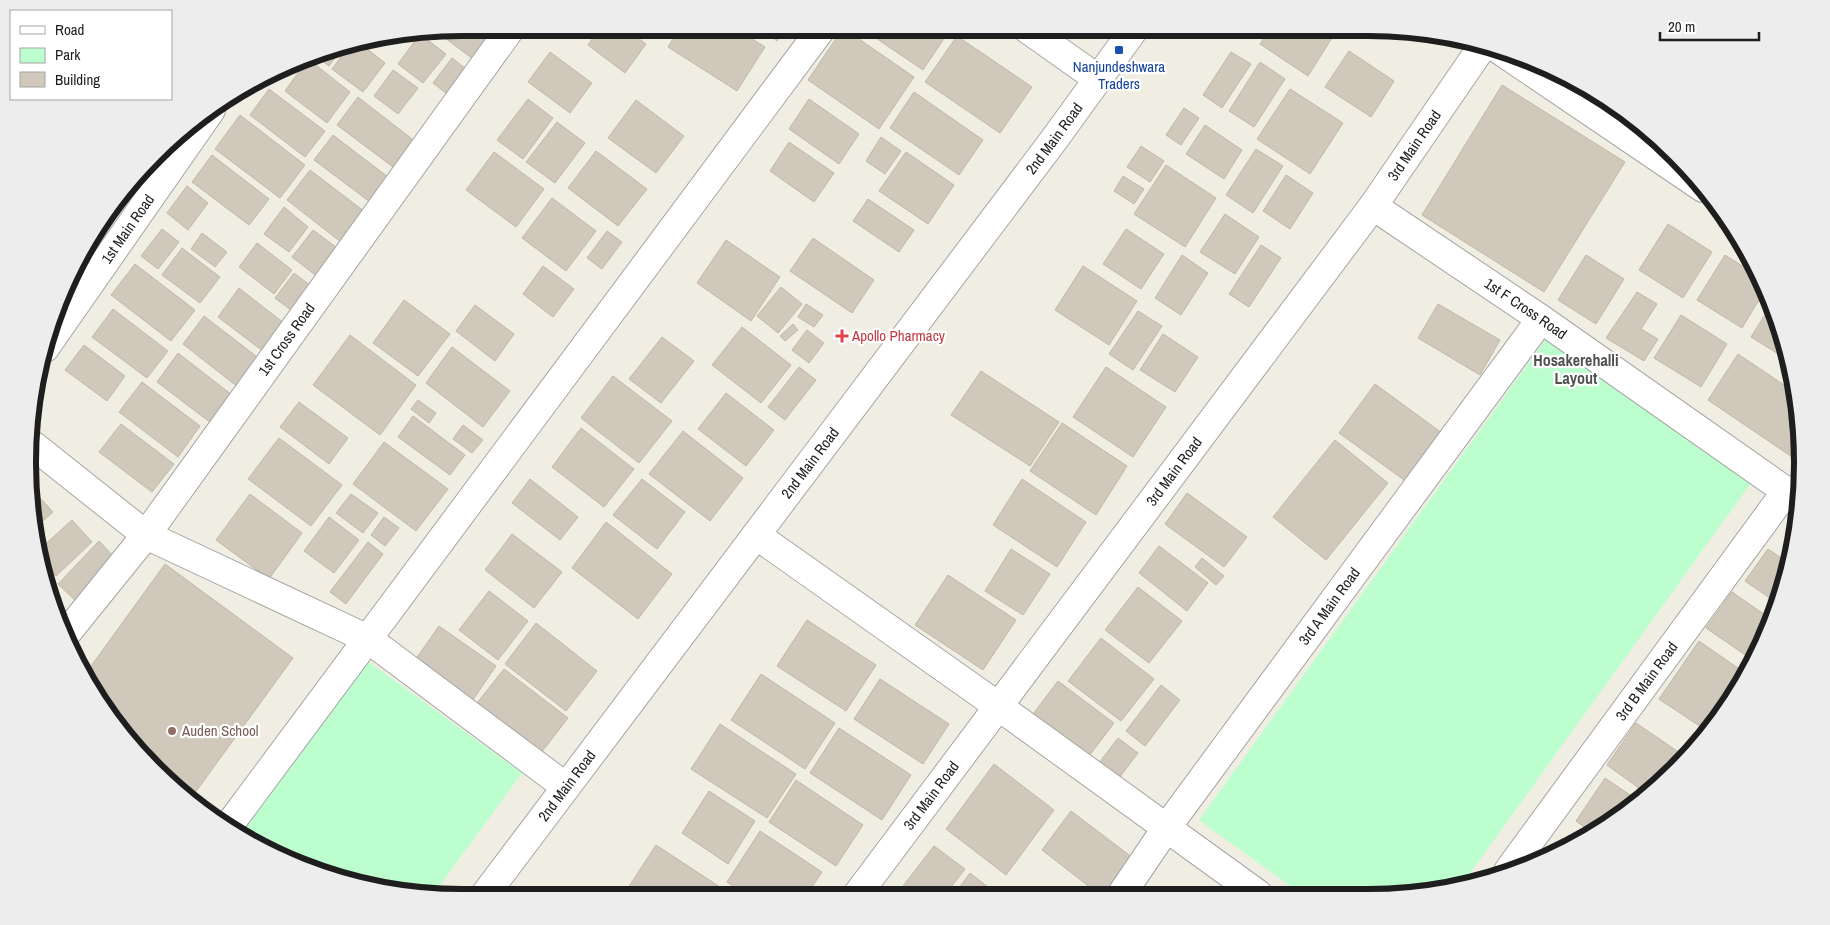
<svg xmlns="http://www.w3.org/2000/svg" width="1830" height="925" viewBox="0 0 1830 925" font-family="'Archivo Narrow',sans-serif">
<rect width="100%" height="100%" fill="#f0eee3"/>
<path fill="#f2d8d0" d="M 149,169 L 108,225 L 104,217 Z"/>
<path fill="#c0c5ad" d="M 104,217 L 108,225 L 69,280 L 101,221 Z"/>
<path fill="#bcfece" d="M 1551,332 L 1754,479 L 1463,883 L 1425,894 L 1301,894 L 1199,820 Z
M 366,660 L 522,773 L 432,896 L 350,883 L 270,853 L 241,832 Z"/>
<path fill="#d0c8bb" stroke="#c2b7a4" d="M 462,28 L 476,28 L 493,41 L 477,62 L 437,32 Z
M 600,28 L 624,28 L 646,44 L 625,73 L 588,45 Z
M 680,28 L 735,28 L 765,47 L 737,91 L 668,47 Z
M 759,28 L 786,28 L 777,41 Z
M 843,28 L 914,77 L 879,129 L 808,80 Z
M 861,28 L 951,28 L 923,70 Z
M 1270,28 L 1334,28 L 1337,30 L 1308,76 L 1260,44 Z
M 420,34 L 446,54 L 423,83 L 398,64 Z
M 957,36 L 1032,87 L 1000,133 L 925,82 Z
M 361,44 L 385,63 L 363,92 L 332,69 L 349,46 Z
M 343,47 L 329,66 L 314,55 L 322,51 Z
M 1349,51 L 1394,81 L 1371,117 L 1325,87 Z
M 550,52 L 592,83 L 570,113 L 528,82 Z
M 1231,52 L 1251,64 L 1222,108 L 1203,95 Z
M 452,58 L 475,76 L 456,101 L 433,83 Z
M 308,59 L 350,92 L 327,123 L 285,91 Z
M 1260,62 L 1285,79 L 1254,127 L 1229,111 Z
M 393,70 L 418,88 L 398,114 L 374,96 Z
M 1502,85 L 1625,162 L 1544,292 L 1422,215 Z
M 269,89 L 325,131 L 305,157 L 250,115 Z
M 1290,89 L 1343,123 L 1310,174 L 1257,139 Z
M 914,92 L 983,140 L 959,175 L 890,128 Z
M 358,97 L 421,146 L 401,173 L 337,125 Z
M 528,99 L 553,118 L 523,159 L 497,140 Z
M 809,99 L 859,134 L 839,164 L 789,129 Z
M 636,100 L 684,136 L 656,173 L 608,138 Z
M 1184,108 L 1199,118 L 1181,145 L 1166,135 Z
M 240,115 L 305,165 L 280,198 L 215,149 Z
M 557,122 L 585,143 L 555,183 L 526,162 Z
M 1205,125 L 1242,150 L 1224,179 L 1186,154 Z
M 333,135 L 388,177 L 370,202 L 314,160 Z
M 881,137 L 901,151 L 885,174 L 866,161 Z
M 789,142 L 834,173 L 814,202 L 770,171 Z
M 1141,146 L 1164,161 L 1150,182 L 1127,167 Z
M 1256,149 L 1283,166 L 1253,213 L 1226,195 Z
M 596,151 L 647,189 L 618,226 L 568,188 Z
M 494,152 L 544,189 L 516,227 L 466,190 Z
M 906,152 L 954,185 L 928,224 L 879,191 Z
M 212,155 L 269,199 L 249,225 L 192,182 Z
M 1166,165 L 1216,198 L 1185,247 L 1134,214 Z
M 310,170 L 369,215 L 346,246 L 287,200 Z
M 1286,175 L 1313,193 L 1290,229 L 1263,211 Z
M 1123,176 L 1144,189 L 1134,204 L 1114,191 Z
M 187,186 L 208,203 L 188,230 L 167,213 Z
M 552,198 L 596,231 L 566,271 L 522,238 Z
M 868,199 L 914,230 L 899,252 L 853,221 Z
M 284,207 L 308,227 L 289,252 L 264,234 Z
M 1225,214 L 1259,237 L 1235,274 L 1200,252 Z
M 1668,224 L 1712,252 L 1683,298 L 1639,270 Z
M 162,229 L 179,242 L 158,269 L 141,256 Z
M 1126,229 L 1164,254 L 1141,289 L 1103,264 Z
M 313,230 L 344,253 L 323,281 L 292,257 Z
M 607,231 L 622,242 L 602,269 L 587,258 Z
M 202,233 L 227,252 L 215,267 L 191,249 Z
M 813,238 L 874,280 L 852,313 L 790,271 Z
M 726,240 L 780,277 L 751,321 L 697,283 Z
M 257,243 L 292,270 L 274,294 L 239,267 Z
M 1261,245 L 1281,258 L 1249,307 L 1229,294 Z
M 182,248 L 220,277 L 200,303 L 162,275 Z
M 1182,255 L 1208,273 L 1181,315 L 1155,298 Z
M 1586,255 L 1624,279 L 1596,324 L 1558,300 Z
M 1725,255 L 1758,276 L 1765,290 L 1742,328 L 1697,300 Z
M 135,264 L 195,310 L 171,341 L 111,295 Z
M 543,266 L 574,289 L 553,317 L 523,294 Z
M 1083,266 L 1137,301 L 1109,345 L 1055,310 Z
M 294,273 L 319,292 L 300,317 L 275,298 Z
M 781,287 L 802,304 L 778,333 L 757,316 Z
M 239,288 L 285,324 L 264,352 L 218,317 Z
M 1637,292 L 1657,304 L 1641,329 L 1658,339 L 1644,361 L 1606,338 Z
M 404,300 L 450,334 L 418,376 L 373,343 Z
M 806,304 L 823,315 L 814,327 L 798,317 Z
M 1438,304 L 1500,340 L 1480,375 L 1418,338 Z
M 475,305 L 514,334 L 495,361 L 456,331 Z
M 1771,305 L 1779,322 L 1788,360 L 1751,337 Z
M 113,309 L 168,351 L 147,378 L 92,337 Z
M 1138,311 L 1162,326 L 1133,370 L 1109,354 Z
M 1681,315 L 1727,344 L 1701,387 L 1654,358 Z
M 204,316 L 265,363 L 243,391 L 183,344 Z
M 793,324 L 798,330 L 785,341 L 780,336 Z
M 742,327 L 791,365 L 761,403 L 712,365 Z
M 807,330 L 824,343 L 809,363 L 792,350 Z
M 1163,334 L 1198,357 L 1175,392 L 1140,370 Z
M 350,335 L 416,385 L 380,435 L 313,385 Z
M 662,337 L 694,361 L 661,403 L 629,379 Z
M 84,345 L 125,376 L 107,401 L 65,370 Z
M 452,347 L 510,391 L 483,427 L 426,383 Z
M 178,353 L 232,395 L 211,423 L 157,382 Z
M 1738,354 L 1796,393 L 1799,405 L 1800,451 L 1795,459 L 1708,400 Z
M 799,367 L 816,380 L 785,420 L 768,407 Z
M 1106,367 L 1166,407 L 1133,457 L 1073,417 Z
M 981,371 L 1059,422 L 1030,466 L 951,415 Z
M 613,376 L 672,421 L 639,463 L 581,418 Z
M 142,382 L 200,426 L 178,457 L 119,412 Z
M 1375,384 L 1446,436 L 1411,485 L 1339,433 Z
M 726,393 L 774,430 L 746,466 L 698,429 Z
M 418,400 L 436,413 L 429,423 L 411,409 Z
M 299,402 L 348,438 L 329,464 L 280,427 Z
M 413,416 L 465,455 L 450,475 L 398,437 Z
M 1062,423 L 1127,466 L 1096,515 L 1030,471 Z
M 121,424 L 174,464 L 152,492 L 99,452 Z
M 463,425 L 483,440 L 472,453 L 453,439 Z
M 581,428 L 634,469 L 604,507 L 552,467 Z
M 683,431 L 743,478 L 710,521 L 649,474 Z
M 279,438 L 342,485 L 311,526 L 248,479 Z
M 1335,440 L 1388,483 L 1326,560 L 1273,517 Z
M 384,442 L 448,489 L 416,531 L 353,484 Z
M 530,479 L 578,517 L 560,540 L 512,503 Z
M 642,479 L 685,512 L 657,549 L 613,515 Z
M 1022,479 L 1086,522 L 1057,567 L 993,525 Z
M 32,489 L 53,512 L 34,529 L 31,519 Z
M 1187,493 L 1247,537 L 1224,567 L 1165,524 Z
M 250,494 L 302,533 L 269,579 L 216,540 Z
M 351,494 L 378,513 L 363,533 L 336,513 Z
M 329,517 L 359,540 L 334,573 L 304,551 Z
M 384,517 L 399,528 L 385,546 L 371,535 Z
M 72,520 L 92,542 L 56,576 L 45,563 L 40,549 Z
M 606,522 L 672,574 L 638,619 L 572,568 Z
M 512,534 L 562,572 L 534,608 L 485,570 Z
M 99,541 L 118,561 L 78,603 L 58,584 Z
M 368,542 L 383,554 L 346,604 L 330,592 Z
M 1159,546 L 1208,583 L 1187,611 L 1139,573 Z
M 1011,549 L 1050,574 L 1023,615 L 985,591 Z
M 1768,549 L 1790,564 L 1777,603 L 1745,581 Z
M 1202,558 L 1224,576 L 1216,585 L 1195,567 Z
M 165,564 L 293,658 L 192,797 L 155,770 L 86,673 Z
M 948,575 L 1016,620 L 983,670 L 915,625 Z
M 1138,587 L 1182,621 L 1149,663 L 1105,630 Z
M 489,591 L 528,621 L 498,660 L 459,630 Z
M 1732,592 L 1771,619 L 1754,661 L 1706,628 Z
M 807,620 L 876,665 L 846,711 L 777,666 Z
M 536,623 L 597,671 L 566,711 L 505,664 Z
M 439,626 L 496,666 L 470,704 L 413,663 Z
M 1101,638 L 1154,679 L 1121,721 L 1068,681 Z
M 1699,641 L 1745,673 L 1707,731 L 1659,699 Z
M 504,669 L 568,718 L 537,758 L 473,708 Z
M 761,674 L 835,723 L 805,769 L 731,720 Z
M 880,679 L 949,724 L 923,764 L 854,719 Z
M 1058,681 L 1114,723 L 1086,760 L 1030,718 Z
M 1161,685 L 1180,700 L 1145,746 L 1126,731 Z
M 1636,723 L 1686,757 L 1647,794 L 1607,765 Z
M 720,724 L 796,774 L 767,818 L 691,769 Z
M 839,728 L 911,775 L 882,820 L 810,773 Z
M 1118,738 L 1138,753 L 1119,778 L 1099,763 Z
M 994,764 L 1054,810 L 1006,875 L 946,829 Z
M 1605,778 L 1639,801 L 1632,808 L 1591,832 L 1576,821 Z
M 796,780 L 863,825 L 836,866 L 769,822 Z
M 709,791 L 755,821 L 728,864 L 682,833 Z
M 1071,811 L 1137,861 L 1111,895 L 1100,895 L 1042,850 Z
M 760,831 L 822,872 L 806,896 L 747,896 L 727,882 Z
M 1562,839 L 1569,844 L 1551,854 Z
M 656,845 L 720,887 L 714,896 L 633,896 L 626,891 Z
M 934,846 L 965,869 L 945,895 L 915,895 L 903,886 Z
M 970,873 L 988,887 L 982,895 L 954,895 Z"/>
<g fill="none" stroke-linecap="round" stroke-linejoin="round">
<defs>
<g id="minor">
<path d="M 1026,28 L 1098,79"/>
<path d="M 1498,49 L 1703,188"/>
<path id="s1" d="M 1373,206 L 1541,319 L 1800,501"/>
<path id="s2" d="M 45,348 L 211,110"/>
<path id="s3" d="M 34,446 L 146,535 L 511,28"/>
<path d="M 756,535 L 998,706 L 1258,894"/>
<path d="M 66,634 L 146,535 L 368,639 L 566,787"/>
<path d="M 230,824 L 822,28"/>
<path id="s4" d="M 1508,871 L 1787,490"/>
<path id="s5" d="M 857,895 L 1373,206 L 1484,44"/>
<path id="s6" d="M 1121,895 L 1167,827 L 1541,319"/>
<path id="s7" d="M 484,896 L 1053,141 L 1135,28"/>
</g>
</defs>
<use href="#minor" stroke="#a5a5a5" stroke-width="30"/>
<use href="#minor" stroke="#fff" stroke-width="28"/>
</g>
<rect fill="#1a4fb4" stroke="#fff" stroke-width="2" x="1114" y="45" width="10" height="10" rx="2.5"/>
<path fill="#e0444e" stroke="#fff" stroke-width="2" d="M839.5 328.5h5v5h5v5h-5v5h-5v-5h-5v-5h5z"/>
<circle fill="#8d6e63" stroke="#fff" stroke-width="2" cx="172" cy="731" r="5"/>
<g text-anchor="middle" stroke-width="4.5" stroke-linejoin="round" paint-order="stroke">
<g font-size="15" fill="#164399" stroke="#fff">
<text x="1119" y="72">Nanjundeshwara<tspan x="1119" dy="17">Traders</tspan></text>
</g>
<g font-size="15" fill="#1e1e1e" stroke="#fff">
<text dy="5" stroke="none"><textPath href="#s7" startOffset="948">2nd Main Road</textPath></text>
<text dy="5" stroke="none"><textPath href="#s5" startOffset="934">3rd Main Road</textPath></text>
<text dy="5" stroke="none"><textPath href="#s2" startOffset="145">1st Main Road</textPath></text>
<text dy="5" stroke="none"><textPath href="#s1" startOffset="184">1st F Cross Road</textPath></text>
<text dy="5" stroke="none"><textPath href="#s3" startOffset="384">1st Cross Road</textPath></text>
<text dy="5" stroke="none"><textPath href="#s7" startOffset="542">2nd Main Road</textPath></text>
<text dy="5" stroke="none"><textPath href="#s5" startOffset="529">3rd Main Road</textPath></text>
<text dy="5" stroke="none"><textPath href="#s6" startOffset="356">3rd A Main Road</textPath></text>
<text dy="5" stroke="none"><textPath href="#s4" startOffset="235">3rd B Main Road</textPath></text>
<text dy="5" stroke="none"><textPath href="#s7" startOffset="138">2nd Main Road</textPath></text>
<text dy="5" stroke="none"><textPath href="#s5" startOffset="124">3rd Main Road</textPath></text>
</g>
<g font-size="15" fill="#be3a42" stroke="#fff" text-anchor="start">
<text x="852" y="341">Apollo Pharmacy</text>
</g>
<g font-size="15" fill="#785e54" stroke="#fff" text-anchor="start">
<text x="182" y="736">Auden School</text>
</g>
<g font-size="16" font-weight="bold" fill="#515151" stroke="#fff">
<text x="1576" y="366">Hosakerehalli<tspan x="1576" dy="18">Layout</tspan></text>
</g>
</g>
<path d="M0 0H1830V925H0ZM462 36H1368A426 426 0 0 1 1794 462V463A426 426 0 0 1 1368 889H462A426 426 0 0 1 36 463V462A426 426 0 0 1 462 36Z" fill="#ededed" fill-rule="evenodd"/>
<path fill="none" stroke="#1e1e1e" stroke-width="6" d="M462 36H1368A426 426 0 0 1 1794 462V463A426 426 0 0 1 1368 889H462A426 426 0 0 1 36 463V462A426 426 0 0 1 462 36Z"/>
<rect x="10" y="10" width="162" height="90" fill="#ffffff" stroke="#a5a5a5"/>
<rect x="20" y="26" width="25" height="8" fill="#ffffff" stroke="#a5a5a5"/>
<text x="55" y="35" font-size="15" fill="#1e1e1e">Road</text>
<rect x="20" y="48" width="25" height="15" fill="#bcfece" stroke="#a5a5a5"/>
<text x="55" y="60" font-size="15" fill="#1e1e1e">Park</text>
<rect x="20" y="72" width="25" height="15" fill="#d0c8bb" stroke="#a5a5a5"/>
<text x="55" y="85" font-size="15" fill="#1e1e1e">Building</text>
<path d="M1660 32v8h99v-8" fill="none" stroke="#1e1e1e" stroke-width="2.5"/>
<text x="1668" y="32" font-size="15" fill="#1e1e1e" stroke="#ffffff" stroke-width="4" paint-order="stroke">20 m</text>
</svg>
